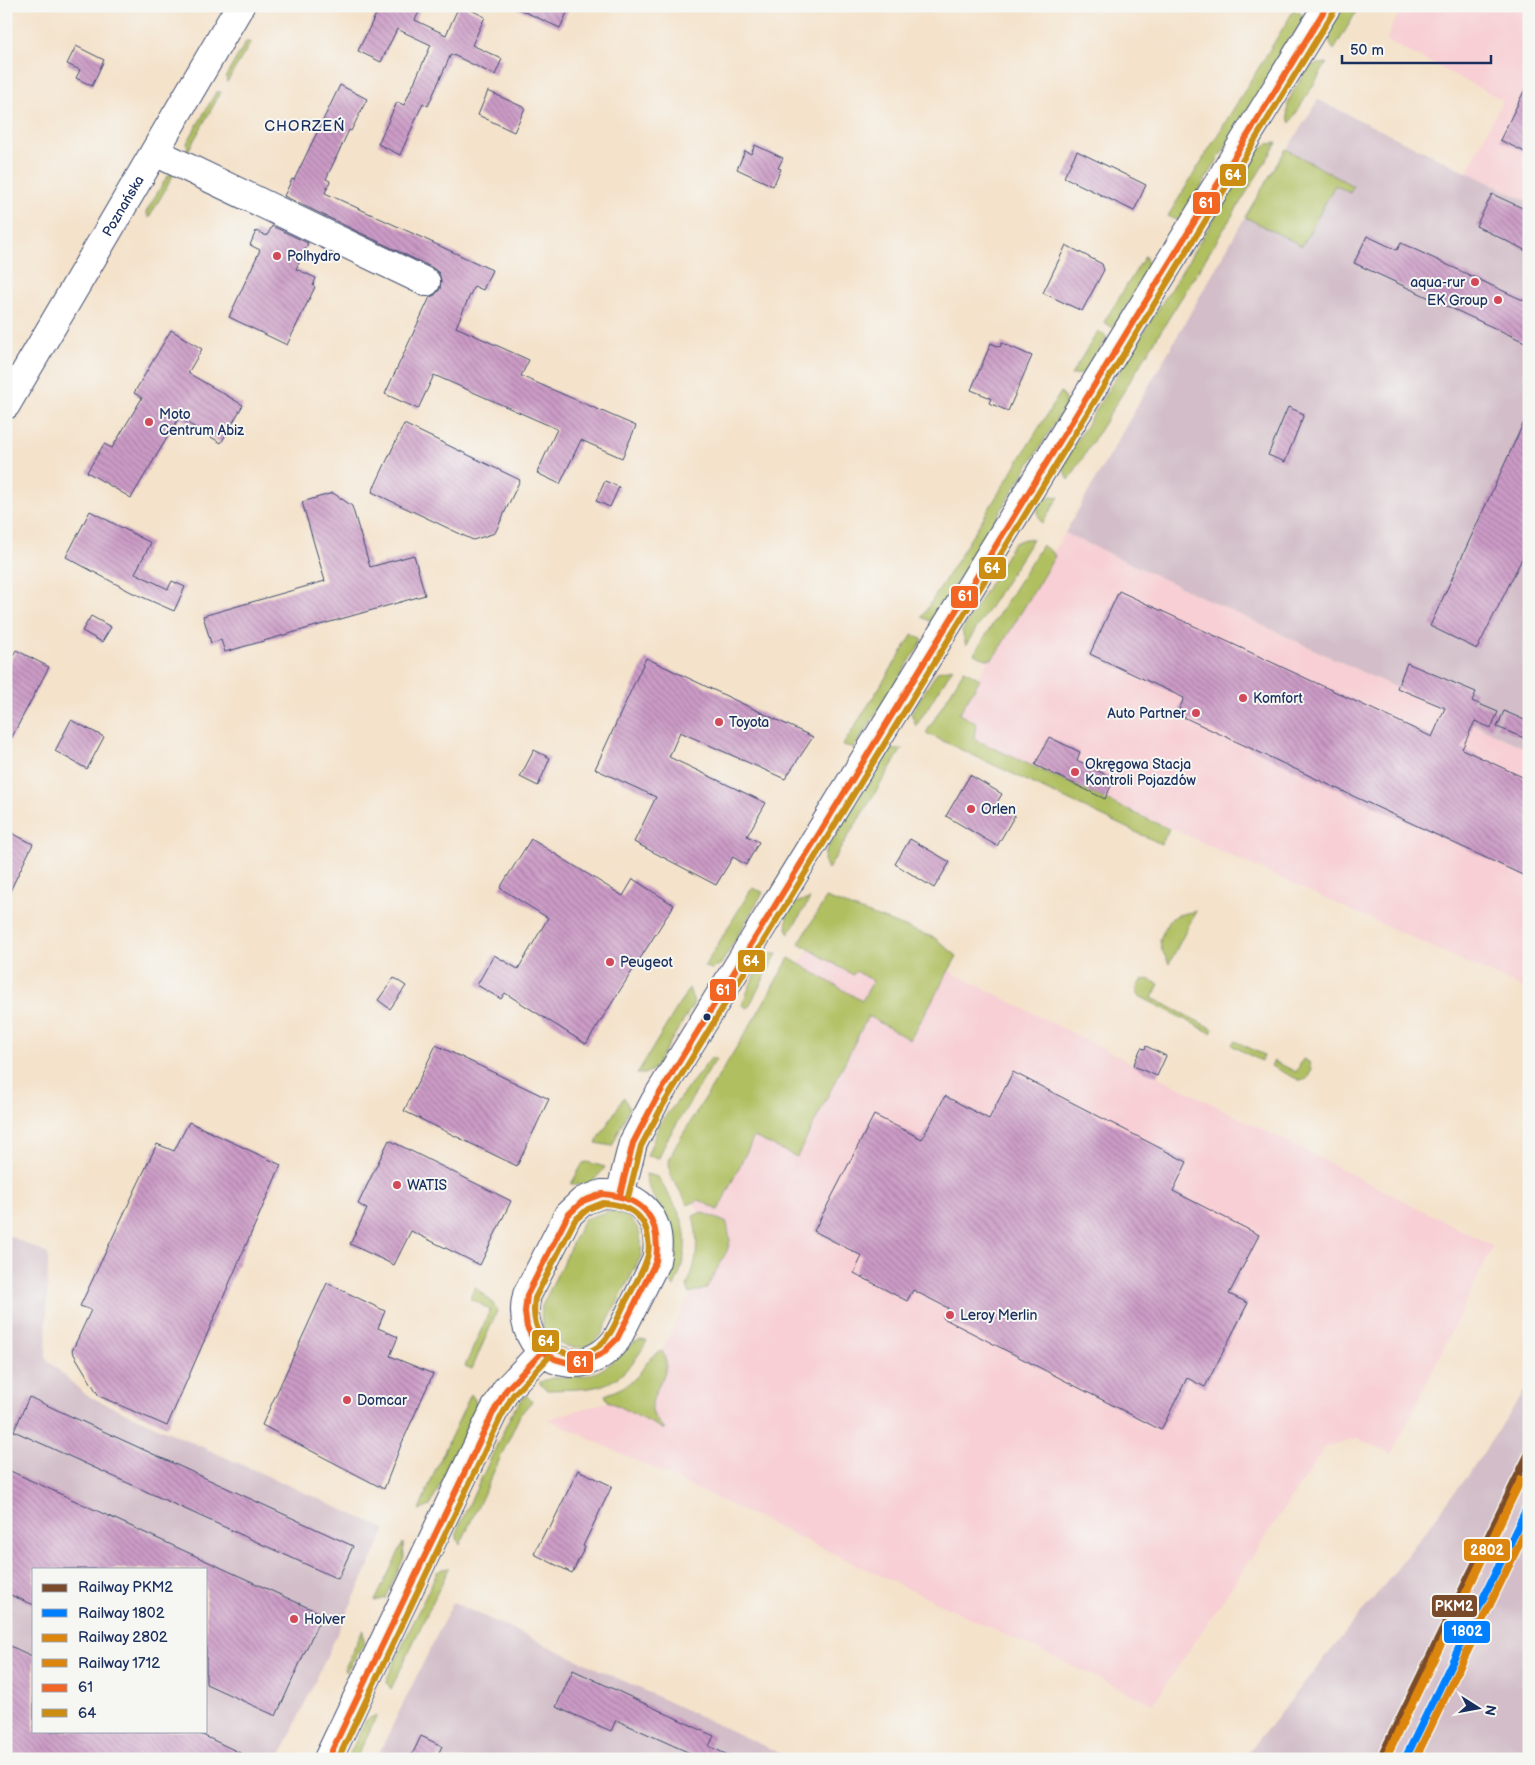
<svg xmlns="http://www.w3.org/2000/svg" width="1535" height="1765" viewBox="0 0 1535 1765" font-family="'Balsamiq Sans',sans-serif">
<defs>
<pattern id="building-back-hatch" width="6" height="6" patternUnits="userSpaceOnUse" patternTransform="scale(1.25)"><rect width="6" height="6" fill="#cc9bc6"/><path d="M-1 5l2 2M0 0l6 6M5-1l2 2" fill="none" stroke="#a57fa4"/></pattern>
</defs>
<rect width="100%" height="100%" fill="#f6f6f2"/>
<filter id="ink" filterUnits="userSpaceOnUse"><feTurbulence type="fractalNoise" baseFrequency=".02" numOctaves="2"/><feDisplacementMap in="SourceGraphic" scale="10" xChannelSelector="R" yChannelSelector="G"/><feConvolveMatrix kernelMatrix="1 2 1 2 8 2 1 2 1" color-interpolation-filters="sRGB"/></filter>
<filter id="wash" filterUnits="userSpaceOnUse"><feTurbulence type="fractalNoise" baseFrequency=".0096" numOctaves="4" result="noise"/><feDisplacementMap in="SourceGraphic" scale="20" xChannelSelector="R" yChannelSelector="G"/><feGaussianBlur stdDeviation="1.12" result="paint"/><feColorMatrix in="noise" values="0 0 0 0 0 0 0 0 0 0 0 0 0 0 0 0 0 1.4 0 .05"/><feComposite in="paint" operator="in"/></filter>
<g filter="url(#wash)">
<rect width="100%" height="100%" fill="#f4e2ca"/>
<path fill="#f7cfd4" d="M 1402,6 L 1529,6 L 1529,202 L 1467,172 L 1503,100 L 1386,40 Z
M 1065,533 L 1529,750 L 1529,991 L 948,727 Z
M 831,911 L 1493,1246 L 1392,1454 L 1358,1439 L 1326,1446 L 1153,1704 L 548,1419 L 628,1396 L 657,1360 L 702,1274 L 710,1234 L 677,1169 Z"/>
<path fill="#d2bdc8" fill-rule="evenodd" d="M 1318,100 L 1529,202 L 1529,750 L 1065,533 L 1245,217 Z
M 6,1234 L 48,1254 L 46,1359 L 86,1395 L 386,1529 L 279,1759 L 6,1759 ZM 34,1569 L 206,1569 L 206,1731 L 34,1731 Z
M 1529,1384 L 1529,1759 L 1241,1759 L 1256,1743 L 1393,1574 L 1475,1465 Z
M 453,1602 L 792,1759 L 376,1759 Z"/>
<path fill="#b0bf61" stroke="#667760" d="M 1343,8 L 1358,9 L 1334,50 C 1322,35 1335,23 1343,8 Z
M 1294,10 L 1305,16 L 1181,220 L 1176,220 L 1168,216 Z
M 246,42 L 251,42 L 227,82 L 226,76 Z
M 1327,63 L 1290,123 C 1280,102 1300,82 1311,65 Z
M 216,92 L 221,92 L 188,151 L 187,143 Z
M 1277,143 L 1069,480 C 1064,473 1063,469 1065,460 L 1256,151 L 1267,144 Z
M 1286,149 L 1353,186 L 1350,193 L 1335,185 L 1302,246 L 1245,217 Z
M 170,174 L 174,174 L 149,218 L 146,212 L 167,177 Z
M 1145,256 L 1150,269 L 1113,328 L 1104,322 Z
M 1098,331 L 1107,337 L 1084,374 L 1071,375 Z
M 1061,392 L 1067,403 L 932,622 L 922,617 Z
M 1051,496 L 1059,497 L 1042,524 C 1037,514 1036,508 1043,499 Z
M 1025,539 L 1033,539 L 966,645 L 962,631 L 1013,544 L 1019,541 Z
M 1042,545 L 1053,553 L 1055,556 L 998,651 L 992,659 L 986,659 L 974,654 Z
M 913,634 L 923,640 L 854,748 L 843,745 Z
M 953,668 L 916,726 L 911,713 L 938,671 Z
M 964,670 L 980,679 L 959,714 L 976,723 L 974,739 L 1169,829 L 1161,844 L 926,733 Z
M 902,749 L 828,869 L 824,861 L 825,852 L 886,754 L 891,750 Z
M 752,888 L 763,892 L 721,964 L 712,969 L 704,967 Z
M 826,898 L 935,938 L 957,956 L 910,1040 L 868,1016 L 797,1157 L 754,1137 L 718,1210 L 699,1200 L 688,1205 L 670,1174 L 669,1161 L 675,1147 L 757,1014 L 789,958 L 862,1001 L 873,981 L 856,971 L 853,975 L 799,943 Z
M 810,899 L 789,934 C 785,924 785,912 795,904 C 798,901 806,900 810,899 Z
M 1196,911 L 1169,964 L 1161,948 L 1160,939 L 1169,920 L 1178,915 Z
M 769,954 L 777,954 L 748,1008 L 742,1005 L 761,958 Z
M 1147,979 L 1159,984 L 1152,998 L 1213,1029 L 1211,1033 L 1139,996 C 1134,988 1138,981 1147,979 Z
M 689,988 L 694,1003 L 654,1069 L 644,1074 L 637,1074 Z
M 1235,1041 L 1264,1055 L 1261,1061 L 1233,1046 L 1232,1044 Z
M 712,1057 L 716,1059 L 665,1143 L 659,1158 L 647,1156 L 660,1123 Z
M 1303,1059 L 1309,1062 L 1311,1071 L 1307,1079 L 1301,1081 L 1271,1066 L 1274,1061 L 1296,1072 Z
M 624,1097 L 629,1108 L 612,1146 L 596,1143 Z
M 587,1162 L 605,1167 C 596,1180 587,1187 571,1184 L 583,1163 Z
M 646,1174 L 658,1177 C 664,1189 673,1200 678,1211 C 691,1236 685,1263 674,1287 L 668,1277 L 672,1243 L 666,1222 L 647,1184 Z
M 610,1211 C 636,1217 643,1229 641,1256 L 601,1335 C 598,1337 595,1342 592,1343 C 577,1353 553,1345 544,1329 C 541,1323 541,1314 542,1306 L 584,1219 Z
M 702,1212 L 727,1223 L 730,1241 L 727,1251 L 706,1289 L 689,1293 L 687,1285 C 698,1262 699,1241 693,1216 Z
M 475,1287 L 492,1302 L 497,1311 L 472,1369 L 465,1366 L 490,1310 L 470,1298 Z
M 639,1340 L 647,1341 C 637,1359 623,1378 603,1385 C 588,1390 568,1389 552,1390 L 547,1390 L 539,1383 C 559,1372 574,1380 592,1374 C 612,1368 621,1348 639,1340 Z
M 662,1351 C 677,1373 646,1391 653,1414 C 655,1419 661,1425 665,1430 L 608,1401 L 605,1395 C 615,1391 625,1387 633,1380 C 645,1370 647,1355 662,1351 Z
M 471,1394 L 475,1400 L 477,1410 L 430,1506 L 419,1511 L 433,1475 Z
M 526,1395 L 532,1401 L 520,1415 L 460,1545 L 457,1538 L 457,1530 L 513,1411 Z
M 403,1543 L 404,1557 L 386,1598 L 375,1601 Z
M 449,1568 L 391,1689 L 387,1683 L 388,1676 L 437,1572 L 443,1569 Z
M 363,1630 L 364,1643 L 346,1672 L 344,1670 Z
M 377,1715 L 356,1759 L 347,1759 L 366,1720 Z"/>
<g id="blocks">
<path fill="url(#building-back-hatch)" d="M 380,6 L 407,6 L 419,12 L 415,20 L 446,35 L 459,6 L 463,6 L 485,17 L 472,45 L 502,59 L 495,75 L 451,54 L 428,106 L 423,103 L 400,155 L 378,144 L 397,102 L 404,105 L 431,45 L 397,29 L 381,62 L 358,51 Z
M 512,6 L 570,6 L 560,28 Z
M 76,46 L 104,60 L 92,86 L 76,78 L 80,70 L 67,64 Z
M 1529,81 L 1529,154 L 1500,140 Z
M 340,85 L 367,99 L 351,131 L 349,130 L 326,179 L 330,181 L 325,193 L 492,270 L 483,290 L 474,286 L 456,327 L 529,360 L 521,376 L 636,426 L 622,458 L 581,440 L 560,484 L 537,473 L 557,429 L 434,375 L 418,409 L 385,394 L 430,297 L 435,295 L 440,289 L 441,280 L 439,273 L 433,268 L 284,196 L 292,179 L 294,180 Z
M 488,91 L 525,108 L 514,132 L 478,115 Z
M 755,145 L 783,158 L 778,168 L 781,169 L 773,186 L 737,169 L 745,151 L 751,154 Z
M 1077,151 L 1146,185 L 1134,211 L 1064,177 Z
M 1492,194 L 1529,211 L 1529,252 L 1476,226 Z
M 272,226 L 308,243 L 296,269 L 316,278 L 313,286 L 315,287 L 287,345 L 229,317 L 260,250 L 250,245 L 256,231 L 267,236 Z
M 1367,236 L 1397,250 L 1401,243 L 1529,303 L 1529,344 L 1354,263 Z
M 1066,245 L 1102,264 L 1104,270 L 1082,311 L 1043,293 Z
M 171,330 L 202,349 L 188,373 L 243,405 L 221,443 L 179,418 L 131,498 L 87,472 L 104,444 L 112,448 L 142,398 L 134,393 Z
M 991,343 L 1000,347 L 1002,343 L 1032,356 L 1008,411 L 989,403 L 991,398 L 971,390 Z
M 1288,407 L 1304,414 L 1285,462 L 1268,455 Z
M 1529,411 L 1529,545 L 1477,649 L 1430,626 Z
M 404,424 L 520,480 L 495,533 L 473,540 L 372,492 Z
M 605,481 L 619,487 L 610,507 L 596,501 Z
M 333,493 L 352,506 L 370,567 L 414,555 L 425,595 L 225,652 L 221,640 L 211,643 L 203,616 L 325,581 L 302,502 Z
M 90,511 L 151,543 L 135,573 L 168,589 L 172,581 L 185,587 L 174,611 L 131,592 L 66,557 Z
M 1119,591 L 1432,737 L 1445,708 L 1397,688 L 1407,663 L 1476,692 L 1472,701 L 1498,712 L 1491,728 L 1475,721 L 1462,749 L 1529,780 L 1529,878 L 1177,714 L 1184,698 L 1090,654 Z
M 91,616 L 111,627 L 102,642 L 82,631 Z
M 16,650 L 49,667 L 6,748 L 6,669 Z
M 646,658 L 813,737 L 785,779 L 680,732 L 669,757 L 766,803 L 747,836 L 759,842 L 746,865 L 733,857 L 716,885 L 634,842 L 656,797 L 595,769 Z
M 1504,711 L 1529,722 L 1529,740 L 1497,727 Z
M 71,720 L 104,737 L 87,769 L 55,751 Z
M 1049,737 L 1080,752 L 1077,760 L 1114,779 L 1105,799 L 1035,765 Z
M 534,750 L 550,758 L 538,786 L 520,777 Z
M 970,775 L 1002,794 L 996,804 L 1015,815 L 997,846 L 946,816 Z
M 6,830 L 33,844 L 6,899 Z
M 531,839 L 623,896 L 633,879 L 674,905 L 586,1044 L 505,993 L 501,999 L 477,985 L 494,955 L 518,969 L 548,918 L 500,888 Z
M 910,839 L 950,862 L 934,888 L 895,864 Z
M 394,978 L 406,986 L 390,1009 L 378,1000 Z
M 436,1045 L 549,1099 L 517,1166 L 404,1111 Z
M 1146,1046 L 1166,1056 L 1157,1076 L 1133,1066 L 1141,1048 L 1145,1049 Z
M 1013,1072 L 1187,1162 L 1173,1191 L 1259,1235 L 1229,1294 L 1248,1303 L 1205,1387 L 1187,1378 L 1161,1430 L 943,1318 L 948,1308 L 913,1290 L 907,1301 L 854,1273 L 862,1256 L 814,1231 L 874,1115 L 922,1139 L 945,1096 L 989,1119 Z
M 189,1122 L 281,1165 L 167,1426 L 99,1396 L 72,1351 L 91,1310 L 80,1306 L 157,1144 L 174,1151 Z
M 389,1140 L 511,1201 L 480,1265 L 411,1231 L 394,1265 L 350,1244 L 367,1209 L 358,1204 Z
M 327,1283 L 385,1311 L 378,1328 L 398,1337 L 390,1356 L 433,1374 L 401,1445 L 384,1489 L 262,1425 Z
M 29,1397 L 353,1546 L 338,1579 L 14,1431 Z
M 6,1469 L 322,1614 L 276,1716 L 206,1684 L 206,1569 L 34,1569 L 34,1605 L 6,1593 Z
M 578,1470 L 612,1486 L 583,1546 L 585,1547 L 572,1573 L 534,1554 L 547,1528 L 549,1530 Z
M 6,1644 L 34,1657 L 34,1731 L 194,1731 L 253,1759 L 6,1759 Z
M 573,1670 L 714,1736 L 709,1746 L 736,1759 L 688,1759 L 690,1753 L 616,1720 L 611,1731 L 556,1707 Z
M 421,1736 L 442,1746 L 436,1759 L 410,1759 Z"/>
</g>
</g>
<g filter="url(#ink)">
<use href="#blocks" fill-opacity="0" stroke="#3c4a6e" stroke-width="1"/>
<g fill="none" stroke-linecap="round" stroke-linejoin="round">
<defs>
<path id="minor" d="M 155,152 L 426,282
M 602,1194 C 643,1193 664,1222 656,1261 L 617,1339 C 612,1345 607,1351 600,1355 C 558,1381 515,1340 527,1295 L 568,1215 L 583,1201 Z
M 620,1195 L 633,1143 L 655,1101 L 1327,6
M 328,1759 L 493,1413 L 506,1390 L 543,1351"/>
<g id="major">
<path id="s1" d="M 6,405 L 240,6"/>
</g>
</defs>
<use href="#minor" stroke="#3c4a6e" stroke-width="30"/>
<use href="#major" stroke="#3c4a6e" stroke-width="30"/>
<use href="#minor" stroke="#fff" stroke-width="28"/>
<use href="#major" stroke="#fff" stroke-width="28"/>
<defs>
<path id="bus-1" d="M 602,1194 C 645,1197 661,1219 656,1261 L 617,1339 L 603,1353 L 584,1362 L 569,1363 L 555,1359 L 543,1352 L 534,1341 L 527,1327 L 525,1312 L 527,1295 L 568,1215 L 583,1201 Z
M 620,1195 L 633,1143 L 655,1101 L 1327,6
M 328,1759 L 493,1413 L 506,1390 L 543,1351"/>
<path id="bus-2" d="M 628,1197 L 641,1146 L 663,1105 L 1334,11
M 603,1203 C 626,1204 646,1214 648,1239 C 649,1245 649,1253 647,1258 C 643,1272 634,1286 627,1299 C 619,1314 613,1334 600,1345 C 577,1363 544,1352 536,1324 C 533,1315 534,1307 535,1298 L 575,1220 L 588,1209 Z
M 338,1759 L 501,1417 L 513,1395 L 549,1357"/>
</defs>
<use href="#bus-1" stroke="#f6f6f2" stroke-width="10"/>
<use href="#bus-2" stroke="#f6f6f2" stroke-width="10"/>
<use href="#bus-1" stroke="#f26522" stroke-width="6"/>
<use href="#bus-2" stroke="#cb8e13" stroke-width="6"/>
<defs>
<path id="rail-1" d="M 1380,1759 L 1529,1453"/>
<path id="rail-2" d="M 1405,1759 L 1529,1504"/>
<path id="rail-3" d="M 1387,1755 L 1521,1480"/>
<path id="rail-4" d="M 1415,1759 L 1529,1524"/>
</defs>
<use href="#rail-1" stroke="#f6f6f2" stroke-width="11"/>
<use href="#rail-2" stroke="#f6f6f2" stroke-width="11"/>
<use href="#rail-3" stroke="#f6f6f2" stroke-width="11"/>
<use href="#rail-4" stroke="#f6f6f2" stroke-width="11"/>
<use href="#rail-1" stroke="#7a4b2a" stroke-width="8"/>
<use href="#rail-2" stroke="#0080ff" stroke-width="8"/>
<use href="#rail-3" stroke="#dd860e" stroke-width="8"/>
<use href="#rail-4" stroke="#dd860e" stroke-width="8"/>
</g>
</g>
<g fill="#d1495b" stroke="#f6f6f2" stroke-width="2">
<circle cx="277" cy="256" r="5"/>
<circle cx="1475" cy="282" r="5"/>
<circle cx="1498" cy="300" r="5"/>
<circle cx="149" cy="422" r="5"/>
<circle cx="1243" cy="698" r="5"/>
<circle cx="1196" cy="713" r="5"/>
<circle cx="719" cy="722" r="5"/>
<circle cx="1075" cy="772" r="5"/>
<circle cx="971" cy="809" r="5"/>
<circle cx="610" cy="962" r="5"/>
<circle cx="397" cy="1185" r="5"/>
<circle cx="950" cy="1315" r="5"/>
<circle cx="347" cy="1400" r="5"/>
<circle cx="294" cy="1619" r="5"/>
</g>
<circle fill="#1b2f5e" stroke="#f6f6f2" stroke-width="2" cx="707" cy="1017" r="4.5"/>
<g text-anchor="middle" stroke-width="4" stroke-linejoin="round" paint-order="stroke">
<g font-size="14" fill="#1b2f5e" stroke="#f6f6f2">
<text dy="5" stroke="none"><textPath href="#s1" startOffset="231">Poznańska</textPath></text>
</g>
<g font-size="14" fill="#1b2f5e" stroke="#f6f6f2" text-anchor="start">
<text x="287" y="261">Polhydro</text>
<text x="1465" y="287" text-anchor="end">aqua-rur</text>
<text x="1488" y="305" text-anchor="end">EK Group</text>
<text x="159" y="419">Moto<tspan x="159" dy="16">Centrum Abiz</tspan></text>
<text x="1253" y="703">Komfort</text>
<text x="1186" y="718" text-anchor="end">Auto Partner</text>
<text x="729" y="727">Toyota</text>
<text x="1085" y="769">Okręgowa Stacja<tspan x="1085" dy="16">Kontroli Pojazdów</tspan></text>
<text x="981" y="814">Orlen</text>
<text x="620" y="967">Peugeot</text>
<text x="407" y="1190">WATIS</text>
<text x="960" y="1320">Leroy Merlin</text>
<text x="357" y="1405">Domcar</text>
<text x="304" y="1624">Holver</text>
</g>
<g font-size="15" letter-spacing="1" fill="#1b2f5e" stroke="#f6f6f2">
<text x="305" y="131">CHORZEŃ</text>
</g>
</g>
<g stroke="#f6f6f2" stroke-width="2">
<rect x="1219" y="163" width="28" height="24" rx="5" fill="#cb8e13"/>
<rect x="1192" y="191" width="29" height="24" rx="5" fill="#f26522"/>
<rect x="978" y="556" width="29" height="24" rx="5" fill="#cb8e13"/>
<rect x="950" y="585" width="29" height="24" rx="5" fill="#f26522"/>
<rect x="737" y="949" width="29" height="24" rx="5" fill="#cb8e13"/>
<rect x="709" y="978" width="28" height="24" rx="5" fill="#f26522"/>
<rect x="531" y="1329" width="29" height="24" rx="5" fill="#cb8e13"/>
<rect x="566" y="1350" width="28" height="24" rx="5" fill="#f26522"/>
<rect x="1463" y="1538" width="48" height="24" rx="5" fill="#dd860e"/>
<rect x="1431" y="1594" width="47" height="24" rx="5" fill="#7a4b2a"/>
<rect x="1443" y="1620" width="48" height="24" rx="5" fill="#0080ff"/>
</g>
<g font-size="14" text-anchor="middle" font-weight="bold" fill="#fff">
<text x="1233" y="180">64</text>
<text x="1206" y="208">61</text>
<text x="992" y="573">64</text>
<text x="965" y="601">61</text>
<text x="751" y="966">64</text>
<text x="723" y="995">61</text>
<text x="546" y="1346">64</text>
<text x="580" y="1367">61</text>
<text x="1487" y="1555">2802</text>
<text x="1454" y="1611">PKM2</text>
<text x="1467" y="1636">1802</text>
</g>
<rect width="1535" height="1765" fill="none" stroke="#f6f6f2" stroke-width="25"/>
<rect x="32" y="1568" width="175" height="165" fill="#f6f6f2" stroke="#9ea6b7"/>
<rect x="42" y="1584" width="25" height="8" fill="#7a4b2a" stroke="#9ea6b7"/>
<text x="78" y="1592" font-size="15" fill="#1b2f5e">Railway PKM2</text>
<rect x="42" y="1609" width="25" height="8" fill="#0080ff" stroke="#9ea6b7"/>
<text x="78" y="1618" font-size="15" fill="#1b2f5e">Railway 1802</text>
<rect x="42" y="1634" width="25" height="8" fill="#dd860e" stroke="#9ea6b7"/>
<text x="78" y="1642" font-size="15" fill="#1b2f5e">Railway 2802</text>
<rect x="42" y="1659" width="25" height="8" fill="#dd860e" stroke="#9ea6b7"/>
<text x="78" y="1668" font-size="15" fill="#1b2f5e">Railway 1712</text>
<rect x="42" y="1684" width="25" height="8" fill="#f26522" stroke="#9ea6b7"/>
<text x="78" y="1692" font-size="15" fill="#1b2f5e">61</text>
<rect x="42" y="1709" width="25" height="8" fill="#cb8e13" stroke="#9ea6b7"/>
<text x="78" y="1718" font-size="15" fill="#1b2f5e">64</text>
<g transform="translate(1478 1708) rotate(101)" stroke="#f6f6f2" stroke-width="4" paint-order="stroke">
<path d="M0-4L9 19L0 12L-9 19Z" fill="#1b2f5e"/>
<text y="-8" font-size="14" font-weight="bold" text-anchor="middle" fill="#1b2f5e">N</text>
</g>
<path d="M1342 55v8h149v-8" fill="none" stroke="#1b2f5e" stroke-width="2.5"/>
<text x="1350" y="55" font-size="15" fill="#1b2f5e" stroke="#f6f6f2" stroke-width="4" paint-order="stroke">50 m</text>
</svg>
